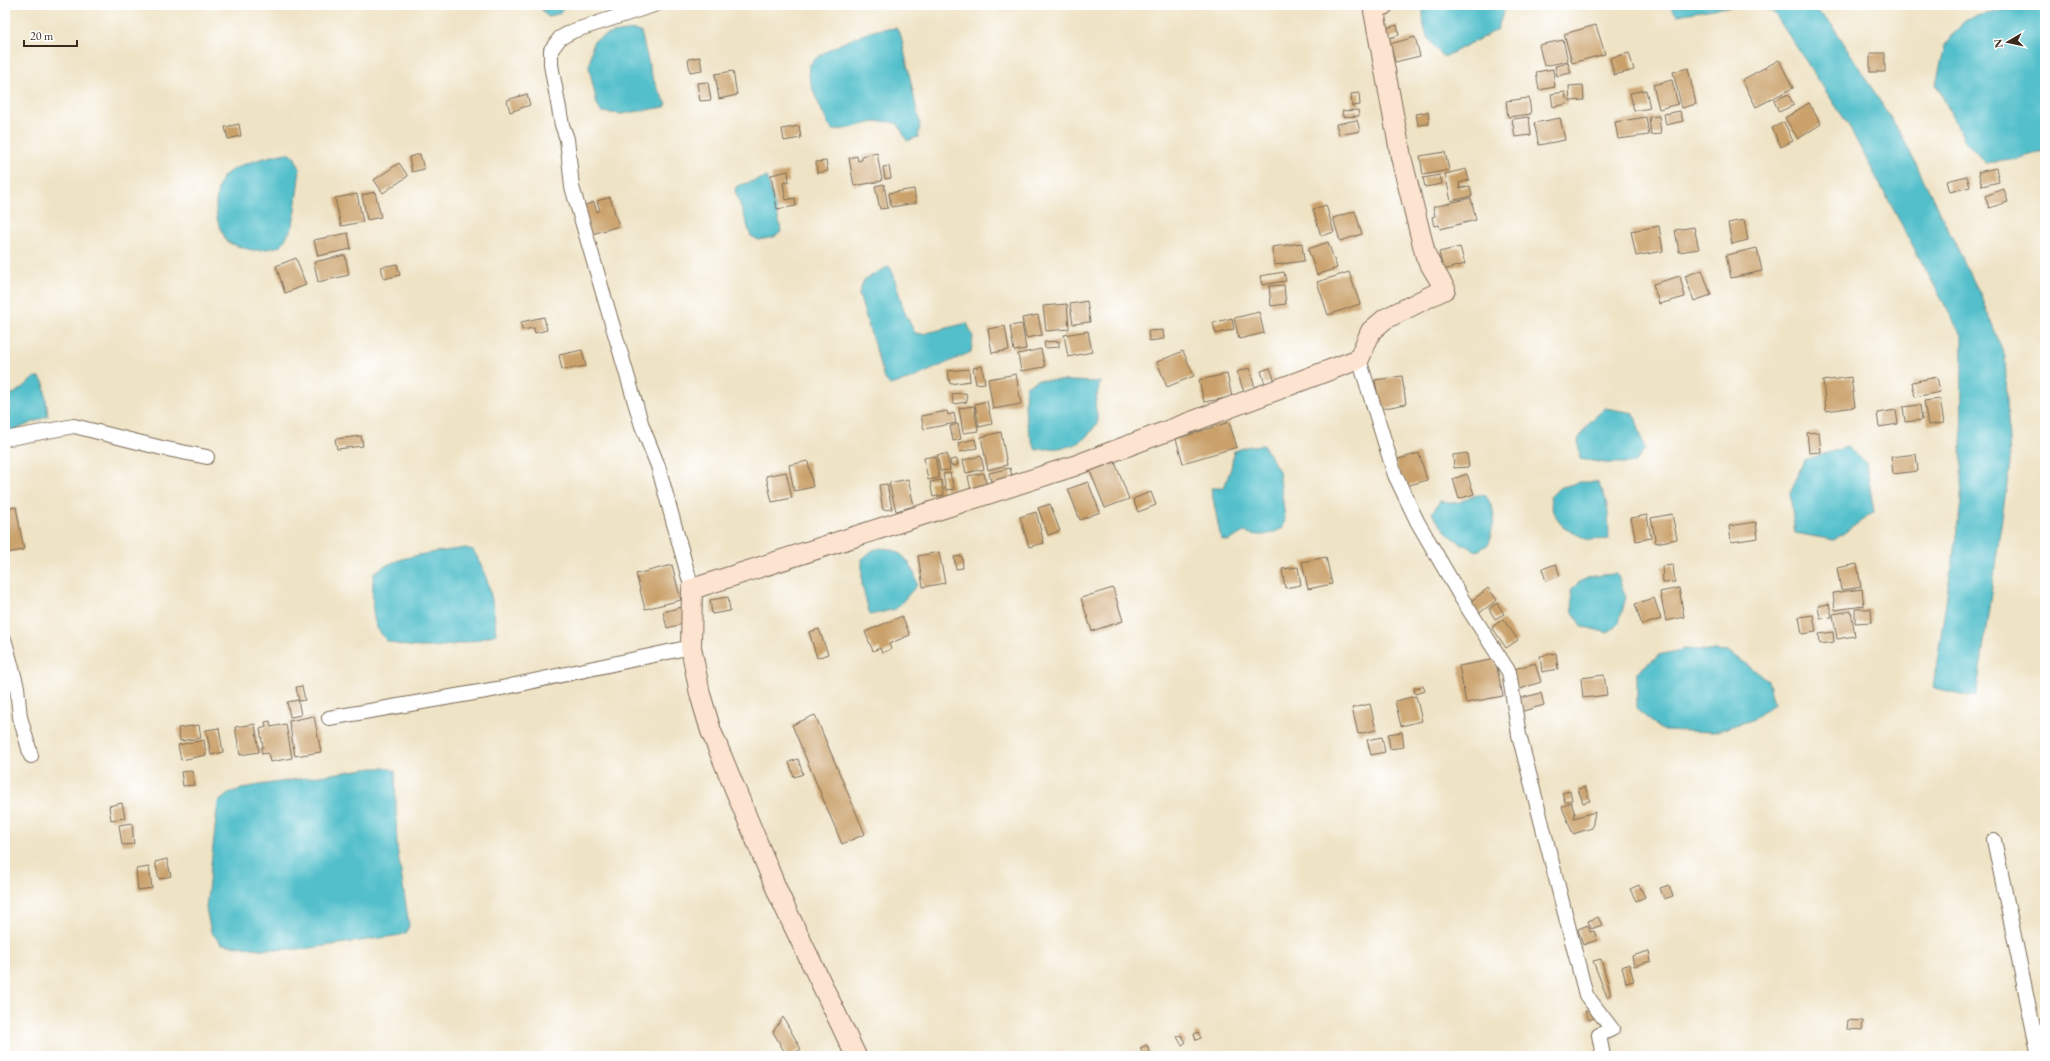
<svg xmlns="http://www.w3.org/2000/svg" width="2050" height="1061" viewBox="0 0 2050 1061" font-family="'EB Garamond',serif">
<rect width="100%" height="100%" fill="#fff"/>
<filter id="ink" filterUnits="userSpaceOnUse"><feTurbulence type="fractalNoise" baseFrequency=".025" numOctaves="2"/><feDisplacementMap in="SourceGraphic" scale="8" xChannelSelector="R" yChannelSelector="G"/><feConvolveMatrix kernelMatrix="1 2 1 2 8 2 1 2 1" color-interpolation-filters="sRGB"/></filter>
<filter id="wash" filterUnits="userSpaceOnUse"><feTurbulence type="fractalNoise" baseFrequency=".012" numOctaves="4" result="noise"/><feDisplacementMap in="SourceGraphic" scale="16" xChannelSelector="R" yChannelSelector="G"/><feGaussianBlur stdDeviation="0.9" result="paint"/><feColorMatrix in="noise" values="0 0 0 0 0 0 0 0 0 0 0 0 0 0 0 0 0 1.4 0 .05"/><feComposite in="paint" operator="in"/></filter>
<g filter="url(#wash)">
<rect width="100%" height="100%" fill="#efe3c5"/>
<path fill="#52bfcb" stroke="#467474" d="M 538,5 L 565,5 L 560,13 L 548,17 Z
M 1423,5 L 1506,5 L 1497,30 L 1444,57 C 1425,37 1423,33 1423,5 Z
M 1668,5 L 1738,5 L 1677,15 Z
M 1759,5 L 1811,5 L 1833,26 L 1903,138 L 1981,296 L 2005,357 L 2010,463 L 1976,697 L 1933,688 L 1961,503 L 1962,337 L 1847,123 L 1774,13 Z
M 2017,5 L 2045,5 L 2045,151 L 2012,160 L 1986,163 L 1965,141 L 1936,84 L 1945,45 L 1966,19 Z
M 896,28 L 901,36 L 920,125 L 918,137 L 907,141 L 898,124 C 875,116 856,130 832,130 C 825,119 806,80 809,67 C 813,53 866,32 881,29 C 886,28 891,29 896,28 Z
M 634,30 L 641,32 L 651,73 L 657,88 L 667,104 L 665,107 L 621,114 L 601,112 L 597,104 L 589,67 L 593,42 C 605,33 619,32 634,30 Z
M 286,153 L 294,156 L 300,169 L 293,226 L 281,246 C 255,252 252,252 227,242 C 224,235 220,229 218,222 C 214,211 216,182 225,175 C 238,163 269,157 286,153 Z
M 767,177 L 780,225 L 781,232 L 774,237 L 759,240 L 751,236 L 735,190 L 737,186 Z
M 889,266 L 893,273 L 904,311 L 915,333 L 923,334 L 967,323 L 973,337 L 971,352 L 911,379 L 890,385 L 884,378 L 859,294 L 864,280 Z
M 35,377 L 39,377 L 44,383 L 48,416 L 5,434 L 5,397 L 15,393 Z
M 1037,380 L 1100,382 L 1095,404 L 1098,422 C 1078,452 1067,446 1036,450 C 1025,428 1024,410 1026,386 Z
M 1605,408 L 1634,413 L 1645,449 L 1635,463 L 1605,463 L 1580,459 L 1578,440 L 1588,424 Z
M 1263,445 L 1279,471 L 1285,518 L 1283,528 C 1267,536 1261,537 1244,532 L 1228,541 L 1221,539 L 1211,488 L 1224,488 L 1231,468 L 1234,451 L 1250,446 Z
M 1847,447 L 1866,463 L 1874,512 L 1834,540 L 1795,533 L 1790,494 L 1804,460 Z
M 1580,482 L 1597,482 C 1610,501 1608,516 1609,539 L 1588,540 L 1564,528 L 1553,512 L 1550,497 L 1559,488 Z
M 1476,495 L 1485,495 C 1499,514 1493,523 1489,544 L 1477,551 C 1456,542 1444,533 1432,513 L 1440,501 L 1457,503 Z
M 465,548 L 473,550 C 489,576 494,603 496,634 C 465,645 418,653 387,641 C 384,637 380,633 377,628 C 371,616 372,587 374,573 C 399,554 435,553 465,548 Z
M 880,548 C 884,549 890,548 893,550 C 907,555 916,572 917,585 L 896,609 L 870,615 L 862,586 L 862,559 L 873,550 Z
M 1617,574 L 1626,597 L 1619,623 L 1608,633 L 1581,626 L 1573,612 L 1571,591 C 1582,575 1599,575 1617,574 Z
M 1685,649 L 1729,652 L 1768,680 L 1774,704 L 1752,720 L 1714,732 L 1662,730 L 1637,710 L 1637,672 L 1659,655 Z
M 372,768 L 388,768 L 395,771 L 397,847 L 409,925 L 407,932 L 401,935 L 304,949 L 260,949 L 222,944 L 211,932 L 206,908 L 218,802 L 231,792 L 253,786 Z"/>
<g id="blocks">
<path fill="#caa16a" d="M 1397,25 L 1399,35 L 1386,39 L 1383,29 Z
M 1596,25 L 1605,54 L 1572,63 L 1564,34 Z
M 1415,37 L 1420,56 L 1395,62 L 1390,44 Z
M 1563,40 L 1568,61 L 1544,66 L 1539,45 Z
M 1629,53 L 1634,70 L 1614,75 L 1610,58 Z
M 1870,53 L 1885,53 L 1885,72 L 1870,72 Z
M 700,57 L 702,70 L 690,72 L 688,59 Z
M 1779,60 L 1793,88 L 1756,107 L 1742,80 Z
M 1568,63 L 1571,73 L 1557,76 L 1555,66 Z
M 1688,68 L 1696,104 L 1682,108 L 1673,72 Z
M 1553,69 L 1555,87 L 1539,90 L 1536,72 Z
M 733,71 L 737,95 L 719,99 L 715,74 Z
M 1672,80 L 1678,104 L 1659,109 L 1653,85 Z
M 708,82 L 711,100 L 700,101 L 697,83 Z
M 1583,85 L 1584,100 L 1570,101 L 1569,86 Z
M 1646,90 L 1650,108 L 1634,111 L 1630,93 Z
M 1565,92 L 1567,104 L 1553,107 L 1551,94 Z
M 1359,93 L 1360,105 L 1352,106 L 1351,94 Z
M 527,94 L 530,105 L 510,112 L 507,100 Z
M 1788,94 L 1794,105 L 1779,112 L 1774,101 Z
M 1529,98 L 1531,114 L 1508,117 L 1506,101 Z
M 1809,103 L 1821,124 L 1798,139 L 1785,118 Z
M 1358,110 L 1359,116 L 1343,117 L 1342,111 Z
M 1680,111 L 1683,121 L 1666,125 L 1664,114 Z
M 1428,112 L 1429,124 L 1418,125 L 1416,114 Z
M 1659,116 L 1661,134 L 1651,135 L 1649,117 Z
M 1529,117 L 1531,135 L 1515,137 L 1512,119 Z
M 1646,117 L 1649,135 L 1618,139 L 1615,122 Z
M 1560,118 L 1565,140 L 1539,145 L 1534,123 Z
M 1357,120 L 1360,131 L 1339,135 L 1336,124 Z
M 1784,122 L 1793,141 L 1781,147 L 1772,128 Z
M 239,124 L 241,136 L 228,139 L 225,127 Z
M 799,126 L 801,138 L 784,141 L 782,129 Z
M 1445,152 L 1449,170 L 1423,175 L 1420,156 Z
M 877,153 L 882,181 L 854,186 L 849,158 L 857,156 L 858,161 L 862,160 L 862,156 Z
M 420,154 L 424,169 L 412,172 L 409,157 Z
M 826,161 L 828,171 L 817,173 L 816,162 Z
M 399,163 L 408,176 L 383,193 L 374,180 Z
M 889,166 L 891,178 L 885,179 L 883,167 Z
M 1996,168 L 1999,182 L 1982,186 L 1978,172 Z
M 1466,169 L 1469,180 L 1459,183 L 1460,188 L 1470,186 L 1472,196 L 1451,201 L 1445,174 Z
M 788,171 L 789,182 L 783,183 L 786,200 L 795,198 L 796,206 L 777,209 L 771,175 Z
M 1440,175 L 1442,184 L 1425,187 L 1423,178 Z
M 1967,176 L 1970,187 L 1950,192 L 1947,181 Z
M 884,184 L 888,208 L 880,209 L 875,186 Z
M 914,189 L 916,203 L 891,207 L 889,193 Z
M 2004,189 L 2008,202 L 1989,208 L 1985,196 Z
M 375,192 L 381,217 L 367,220 L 362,195 Z
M 357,194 L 363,222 L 341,226 L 335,198 Z
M 610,197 L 619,226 L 589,235 L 580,207 L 594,202 L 597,212 L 600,210 L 597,201 Z
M 1471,198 L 1476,220 L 1440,229 L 1439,225 L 1434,226 L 1432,217 L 1435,216 L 1433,207 Z
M 1326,205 L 1334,232 L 1321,236 L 1313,209 Z
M 1355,211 L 1362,234 L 1340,241 L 1333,218 Z
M 1744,220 L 1748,240 L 1732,244 L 1728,223 Z
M 1659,226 L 1663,251 L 1636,256 L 1631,231 Z
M 1694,227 L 1699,249 L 1679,252 L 1675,230 Z
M 348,233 L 351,249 L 318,256 L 314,240 Z
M 1328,242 L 1337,268 L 1317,275 L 1308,249 Z
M 1302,243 L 1304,261 L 1274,265 L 1272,247 Z
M 1460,247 L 1465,264 L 1443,270 L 1439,252 Z
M 1757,248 L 1762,271 L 1731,278 L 1726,255 Z
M 345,255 L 349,275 L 318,282 L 314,262 Z
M 296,258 L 306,285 L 285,293 L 276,266 Z
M 397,264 L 400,275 L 384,279 L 381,267 Z
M 1702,270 L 1711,295 L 1694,301 L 1685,276 Z
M 1284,272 L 1286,281 L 1262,285 L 1260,276 Z
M 1349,272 L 1360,304 L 1328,315 L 1317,282 Z
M 1680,276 L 1685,297 L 1659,304 L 1653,284 Z
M 1284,285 L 1286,304 L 1271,306 L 1269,286 Z
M 1087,301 L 1090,322 L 1073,324 L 1070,304 Z
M 1067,304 L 1069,329 L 1046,331 L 1043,306 Z
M 1259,312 L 1264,333 L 1239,339 L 1234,318 Z
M 1038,315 L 1042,335 L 1026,338 L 1022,318 Z
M 544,317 L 547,330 L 535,333 L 534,328 L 522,330 L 521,322 Z
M 1232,318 L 1234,329 L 1216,334 L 1213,323 Z
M 1022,324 L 1026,349 L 1014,351 L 1010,326 Z
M 1005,326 L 1009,350 L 992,353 L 988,329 Z
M 1163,330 L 1164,339 L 1149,341 L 1148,331 Z
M 1088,331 L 1092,352 L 1068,357 L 1064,335 Z
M 1059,341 L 1059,347 L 1045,348 L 1044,342 Z
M 1041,349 L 1045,367 L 1021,371 L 1018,354 Z
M 582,350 L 586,366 L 562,370 L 559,355 Z
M 1183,351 L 1194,376 L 1167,387 L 1157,362 Z
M 982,366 L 985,383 L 976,384 L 973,368 Z
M 1249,368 L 1255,388 L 1244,392 L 1237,372 Z
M 1270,368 L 1275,381 L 1265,384 L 1261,371 Z
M 969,369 L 970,381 L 950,384 L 948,371 Z
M 1016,374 L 1021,404 L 993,409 L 988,379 Z
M 1227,374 L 1232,397 L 1204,402 L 1199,380 Z
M 1402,376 L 1406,404 L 1380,409 L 1375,380 Z
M 1851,377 L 1855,407 L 1826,411 L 1823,381 Z
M 1937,377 L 1940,392 L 1915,397 L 1912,382 Z
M 966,393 L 967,402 L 953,404 L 952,394 Z
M 1940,399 L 1944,423 L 1928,425 L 1924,401 Z
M 987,401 L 992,424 L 979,427 L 975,404 Z
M 1920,405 L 1922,420 L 1905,422 L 1903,407 Z
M 974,406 L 978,431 L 963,433 L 959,408 Z
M 1896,410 L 1898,424 L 1879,427 L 1877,413 Z
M 947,411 L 948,415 L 954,413 L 956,423 L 924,429 L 921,416 Z
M 1229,422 L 1237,447 L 1183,463 L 1176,439 Z
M 958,424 L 961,439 L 953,441 L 950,426 Z
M 1001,432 L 1007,465 L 988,470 L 981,437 Z
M 1819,432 L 1821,452 L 1809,453 L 1807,433 Z
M 361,436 L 363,446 L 337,449 L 335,439 Z
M 975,439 L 977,448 L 960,452 L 958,443 Z
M 1419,453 L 1427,480 L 1403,487 L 1395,460 Z
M 1467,453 L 1469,467 L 1454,468 L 1453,455 Z
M 947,454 L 950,470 L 940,471 L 937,455 Z
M 1916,454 L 1918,471 L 1893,474 L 1891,457 Z
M 935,456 L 939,478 L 928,480 L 924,458 Z
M 981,456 L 984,469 L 966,473 L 963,460 Z
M 957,459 L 958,465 L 951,466 L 950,460 Z
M 808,461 L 813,487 L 794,491 L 789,465 Z
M 1115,462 L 1129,499 L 1105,508 L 1090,471 Z
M 1010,468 L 1013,481 L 992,486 L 989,473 Z
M 786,472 L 792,498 L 772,502 L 766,476 Z
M 950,473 L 954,489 L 946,490 L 943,474 Z
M 984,473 L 987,488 L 971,491 L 968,476 Z
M 1467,474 L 1474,494 L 1459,499 L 1453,479 Z
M 908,479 L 914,506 L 896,511 L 889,483 Z
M 941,480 L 944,495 L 933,497 L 930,482 Z
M 1088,482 L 1100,512 L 1080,520 L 1068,489 Z
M 887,484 L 892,509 L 883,510 L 879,485 Z
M 1151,492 L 1156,505 L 1138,512 L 1133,499 Z
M 1050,504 L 1060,531 L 1048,535 L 1038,508 Z
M 16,507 L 24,550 L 5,553 L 5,509 Z
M 1036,512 L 1044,543 L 1029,547 L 1020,517 Z
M 1672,514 L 1677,539 L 1656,543 L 1651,518 Z
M 1647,515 L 1651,538 L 1636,541 L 1631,518 Z
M 1756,522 L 1758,538 L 1731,542 L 1729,526 Z
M 939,552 L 945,583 L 923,587 L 918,556 Z
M 962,556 L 963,568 L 956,569 L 954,557 Z
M 1326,557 L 1332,584 L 1308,589 L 1302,562 Z
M 1556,564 L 1560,576 L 1546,581 L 1542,569 Z
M 1857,564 L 1861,587 L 1841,590 L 1837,568 Z
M 672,565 L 681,600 L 645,609 L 636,574 Z
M 1673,565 L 1675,582 L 1663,583 L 1662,566 Z
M 1298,567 L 1301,585 L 1285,588 L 1282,569 Z
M 1113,588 L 1123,621 L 1092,631 L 1081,598 Z
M 1488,588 L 1497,600 L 1478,614 L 1470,602 Z
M 1679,588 L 1684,617 L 1666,621 L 1660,592 Z
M 1862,589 L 1864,606 L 1835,610 L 1833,593 Z
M 728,597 L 730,611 L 712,614 L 710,600 Z
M 1654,598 L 1661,619 L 1642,625 L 1635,604 Z
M 1497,603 L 1504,614 L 1495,619 L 1489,609 Z
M 1829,604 L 1832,617 L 1820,618 L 1818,606 Z
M 682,607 L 686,623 L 667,628 L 663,612 Z
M 1855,609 L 1871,609 L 1872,622 L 1855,623 Z
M 1851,611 L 1855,636 L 1837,639 L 1833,614 Z
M 1813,615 L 1816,632 L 1802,634 L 1799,617 Z
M 902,616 L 910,635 L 889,644 L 891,649 L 882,653 L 880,648 L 873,651 L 865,632 Z
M 1503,619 L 1518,640 L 1506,648 L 1492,627 Z
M 819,629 L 828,654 L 817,658 L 809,632 Z
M 1833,632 L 1834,642 L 1820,644 L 1819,634 Z
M 1556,653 L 1558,669 L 1542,672 L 1540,656 Z
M 1495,659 L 1503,696 L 1466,703 L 1459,666 Z
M 1535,663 L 1541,682 L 1517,690 L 1511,670 Z
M 1604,675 L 1607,695 L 1583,698 L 1581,678 Z
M 302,686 L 305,700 L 299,701 L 296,687 Z
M 1423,686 L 1425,691 L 1415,694 L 1414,688 Z
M 1541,693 L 1544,705 L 1520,712 L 1517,699 Z
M 1416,696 L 1422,721 L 1401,726 L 1395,701 Z
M 298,700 L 301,715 L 290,717 L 287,702 Z
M 1370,704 L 1376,730 L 1358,734 L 1352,708 Z
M 815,715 L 865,834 L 842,844 L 792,725 Z
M 314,716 L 321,752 L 295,756 L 289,721 Z
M 270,721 L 271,727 L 286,724 L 292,758 L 270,762 L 268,753 L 262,754 L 261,748 L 263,747 L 260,729 L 266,727 L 265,722 Z
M 255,724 L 259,752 L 240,755 L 235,727 Z
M 199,725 L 201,738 L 180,741 L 178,728 Z
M 219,728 L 223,752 L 211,755 L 206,730 Z
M 1402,732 L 1404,747 L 1390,749 L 1388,734 Z
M 1382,737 L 1385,752 L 1371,755 L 1367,740 Z
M 204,740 L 206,755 L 181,760 L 178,745 Z
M 798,759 L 803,774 L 794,777 L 789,762 Z
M 192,771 L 194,785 L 183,786 L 181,772 Z
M 1585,787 L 1590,801 L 1583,803 L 1578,789 Z
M 1570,791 L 1572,800 L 1565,802 L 1562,793 Z
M 1571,802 L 1575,814 L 1574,818 L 1595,812 L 1592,828 L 1573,834 L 1562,807 Z
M 122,803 L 125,818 L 111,820 L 109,806 Z
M 132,823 L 134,844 L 122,845 L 119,825 Z
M 167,859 L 171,876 L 159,879 L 155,862 Z
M 149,867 L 152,888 L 138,890 L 136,869 Z
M 1639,885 L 1645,897 L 1636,901 L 1630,889 Z
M 1669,885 L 1673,896 L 1664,899 L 1660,888 Z
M 1598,917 L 1602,925 L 1591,929 L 1588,921 Z
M 1588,925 L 1590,932 L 1594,931 L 1597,940 L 1583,945 L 1578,929 Z
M 1649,951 L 1651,961 L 1634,966 L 1632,956 Z
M 1601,959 L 1611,994 L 1607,997 L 1593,961 Z
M 1629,964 L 1634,981 L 1626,983 L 1622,967 Z
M 1599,1005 L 1603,1014 L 1589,1020 L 1585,1011 Z
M 783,1017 L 801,1049 L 789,1056 L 787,1056 L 773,1032 Z
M 1848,1020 L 1863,1021 L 1862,1030 L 1847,1029 Z
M 1198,1032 L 1201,1038 L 1196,1040 L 1194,1034 Z
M 1181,1035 L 1186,1042 L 1182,1045 L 1177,1037 Z
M 1147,1045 L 1151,1056 L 1144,1056 L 1140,1048 Z"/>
</g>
</g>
<g filter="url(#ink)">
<use href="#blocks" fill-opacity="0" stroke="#7a6b58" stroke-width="1"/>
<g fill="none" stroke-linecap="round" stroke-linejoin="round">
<defs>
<path id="street" d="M 654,5 L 573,31 L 560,38 L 551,50 L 551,65 L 562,125 L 567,139 L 572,187 L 642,426 L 658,466 L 692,589
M 1359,359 L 1395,475 L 1417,521 L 1462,599 L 1509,672 L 1519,735 L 1586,995 L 1612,1029 L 1599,1035 L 1603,1056
M 5,439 L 74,426 L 162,448 L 207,457
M 5,642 L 17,687 L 20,717 L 31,756
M 329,718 L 497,689 L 691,647
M 1994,840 L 2039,1056"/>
<path id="secondary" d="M 856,1056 L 779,895 L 711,731 L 700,694 L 691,647 L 692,589 L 1074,466 L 1359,359 L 1371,331 L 1385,319 L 1445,289 L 1426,257 L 1401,157 L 1374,11 L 1383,5"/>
</defs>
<use href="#street" stroke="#7a6b58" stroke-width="16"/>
<use href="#secondary" stroke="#7a6b58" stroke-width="22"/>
<use href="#street" stroke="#fff" stroke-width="14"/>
<use href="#secondary" stroke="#fde4d1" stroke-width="20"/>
</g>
</g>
<rect width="2050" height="1061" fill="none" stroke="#fff" stroke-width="20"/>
<g transform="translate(2008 42) rotate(261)" stroke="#ffffff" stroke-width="3" paint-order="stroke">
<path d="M0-3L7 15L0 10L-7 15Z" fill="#3b2a1e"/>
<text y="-6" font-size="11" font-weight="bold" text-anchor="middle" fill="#3b2a1e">N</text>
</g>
<path d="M24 40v6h53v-6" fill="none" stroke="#3b2a1e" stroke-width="2"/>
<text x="30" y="40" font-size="12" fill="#3b2a1e" stroke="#ffffff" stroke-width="3" paint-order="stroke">20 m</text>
</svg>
